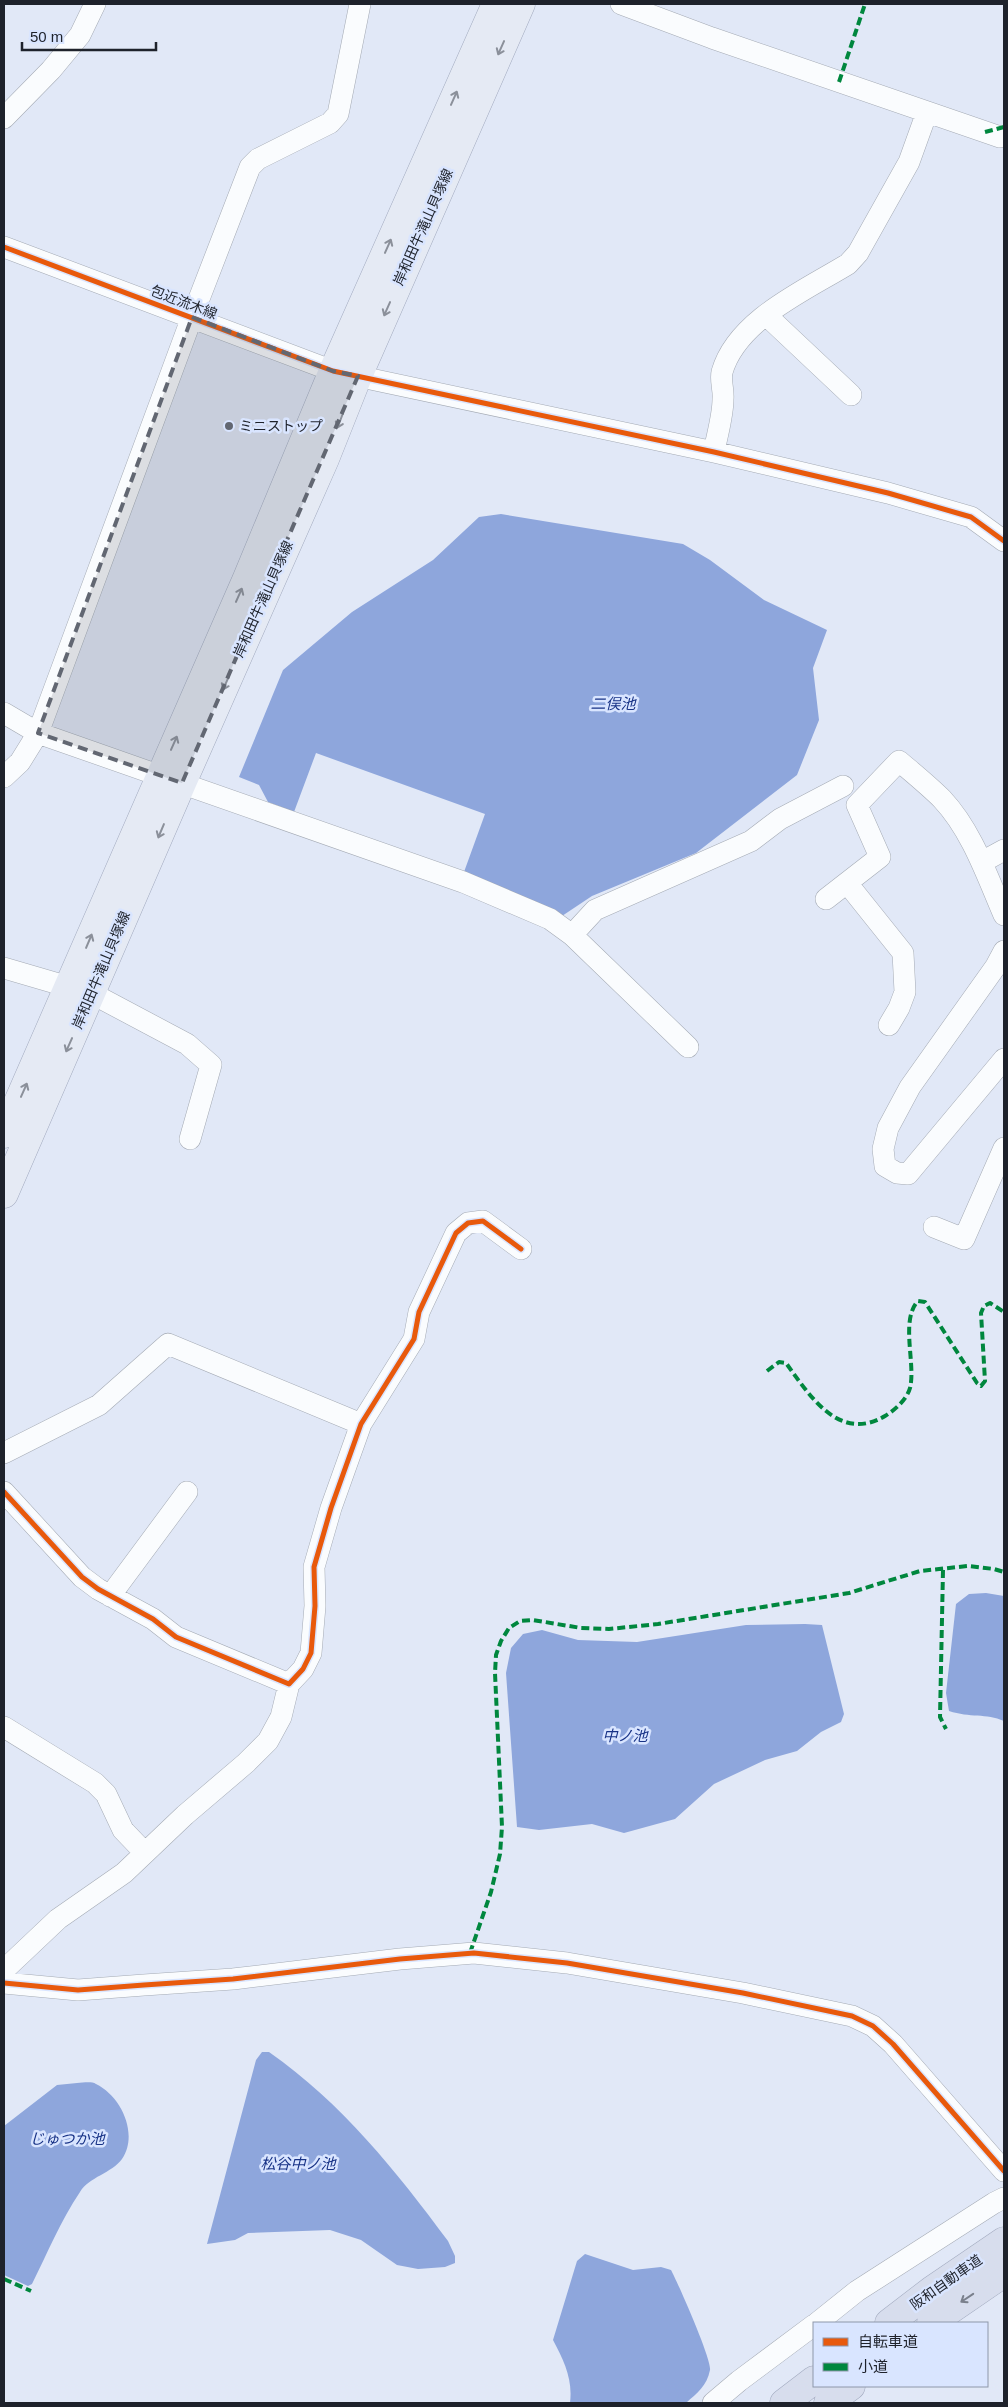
<svg xmlns="http://www.w3.org/2000/svg" width="1008" height="2407" viewBox="0 0 1008 2407" font-family="Arial,'Noto Sans JP',sans-serif">
<rect width="100%" height="100%" fill="#e1e8f7"/>
<path fill="#8ea6dc" d="M 501,514 L 683,544 L 710,560 L 764,600 L 827,630 L 813,668 L 819,720 L 797,775 L 696,853 L 592,896 L 562,916 L 464,872 L 485,814 L 316,753 L 294,812 L 268,802 L 259,785 L 239,777 L 283,670 L 352,612 L 433,560 L 479,517 Z
M 969,1594 L 986,1593 L 1004,1596 L 1004,1721 C 986,1713 970,1718 949,1711 L 946,1693 L 956,1604 Z
M 805,1624 L 822,1625 L 844,1714 L 841,1722 L 821,1732 L 797,1751 L 765,1760 L 714,1784 L 675,1819 L 624,1833 L 592,1824 L 539,1830 L 517,1827 L 506,1673 L 511,1648 L 523,1634 L 542,1630 L 578,1640 L 637,1642 L 746,1625 Z
M 262,2052 L 269,2052 C 342,2103 396,2171 448,2241 L 455,2256 L 455,2263 L 445,2267 L 418,2269 L 397,2265 L 361,2240 L 330,2230 L 248,2233 L 235,2240 L 207,2244 L 256,2060 Z
M 77,2083 C 83,2083 91,2081 96,2084 C 121,2096 139,2134 122,2159 C 112,2173 89,2177 80,2192 C 61,2220 47,2254 32,2284 L 28,2286 L 4,2275 L 4,2126 L 57,2085 Z
M 585,2254 L 633,2270 L 661,2267 L 671,2270 C 678,2283 712,2360 710,2370 C 707,2386 697,2393 686,2403 L 570,2403 C 573,2379 564,2361 553,2340 L 577,2261 Z"/>
<g fill="none" stroke-linecap="round" stroke-linejoin="round">
<defs>
<path id="street" d="M 621,4 L 712,38 L 1000,137
M 4,118 L 51,70 L 80,35 L 95,4
M 4,247 L 333,371 L 714,452 L 888,493 L 971,517 L 1004,541
M 766,315 L 851,395
M 714,452 C 717,435 723,416 723,399 C 724,390 720,381 722,372 C 737,320 804,291 848,264 L 858,253 L 909,162 L 927,112
M 4,713 L 38,733 L 463,882 L 550,919 L 572,935 L 688,1047
M 4,777 L 20,762 L 38,733 L 192,317 L 250,167 L 258,159 L 330,123 L 338,114 L 360,4
M 982,862 L 1004,850
M 847,883 L 903,953 L 905,992 L 899,1008 L 889,1025
M 826,899 L 880,857 L 857,805 L 899,761 C 913,773 929,786 942,799 C 972,831 987,876 1004,915
M 572,935 L 595,910 L 751,841 L 780,819 L 843,786
M 1004,951 L 996,966 L 910,1087 L 888,1128 L 883,1149 L 885,1166 L 897,1173 L 908,1174 L 1004,1059
M 4,968 L 69,987
M 91,993 L 187,1044 L 211,1065 L 190,1139
M 934,1227 L 964,1239 L 1004,1148
M 4,1453 L 99,1405 L 168,1344 L 361,1424
M 4,1492 L 82,1577 L 98,1589 L 153,1619 L 176,1637 L 289,1684 L 303,1669 L 311,1653 L 315,1606 L 314,1567 L 331,1508 L 361,1424 L 414,1339 L 419,1312 L 456,1233 L 468,1223 L 483,1221 L 521,1249
M 110,1596 L 187,1492
M 4,1727 L 95,1783 L 106,1794 L 123,1830 L 145,1853
M 4,1970 L 58,1919 L 124,1873 L 185,1815 L 246,1763 L 268,1741 L 281,1717 L 289,1684
M 4,1983 L 78,1990 L 144,1985 L 233,1979 L 400,1959 L 474,1953 L 567,1963 L 743,1993 L 852,2016 L 873,2026 L 893,2044 L 1004,2171
M 817,2323 L 857,2291 L 994,2203 L 1004,2198
M 713,2403 L 739,2381 L 814,2325"/>
<path id="primary" d="M 4,1134 L 247,578 L 333,371 L 496,4
M 4,1194 L 182,783 L 325,459 L 358,376 L 521,4"/>
<path id="highway" d="M 889,2323 L 932,2290 L 1004,2241
M 931,2323 L 1004,2273
M 784,2403 L 814,2380
M 828,2403 L 851,2386"/>
</defs>
<use href="#street" stroke="#a4aab4" stroke-width="22"/>
<use href="#primary" stroke="#a2aabf" stroke-width="29"/>
<use href="#highway" stroke="#a2aabf" stroke-width="29"/>
<use href="#street" stroke="#fafcfe" stroke-width="21"/>
<use href="#primary" stroke="#e5eaf4" stroke-width="28"/>
<use href="#highway" stroke="#d7dded" stroke-width="28"/>
<path stroke="#00873e" stroke-width="4" stroke-dasharray="8 4" stroke-linecap="butt" d="M 839,82 L 865,4
M 985,132 L 1004,127
M 767,1371 L 779,1362 L 786,1363 C 810,1396 839,1443 885,1416 C 895,1410 907,1399 910,1388 C 916,1364 900,1320 918,1301 L 925,1302 L 977,1383 L 981,1386 L 985,1381 L 981,1313 L 984,1306 L 990,1303 L 1004,1312
M 943,1570 L 940,1717 L 946,1729
M 470,1953 L 491,1892 L 500,1854 L 502,1827 L 495,1673 L 496,1655 L 501,1641 L 509,1628 L 520,1621 L 533,1620 L 581,1628 L 609,1629 L 658,1624 L 849,1593 L 920,1571 L 968,1566 L 994,1569 L 1004,1572
M 4,2279 L 31,2291"/>
<defs>
<path id="cycleway" d="M 4,247 L 333,371 L 714,452 L 888,493 L 971,517 L 1004,541
M 4,1492 L 82,1577 L 98,1589 L 153,1619 L 176,1637 L 289,1684 L 303,1669 L 311,1653 L 315,1606 L 314,1567 L 331,1508 L 361,1424 L 414,1339 L 419,1312 L 456,1233 L 468,1223 L 483,1221 L 521,1249
M 4,1983 L 78,1990 L 144,1985 L 233,1979 L 400,1959 L 474,1953 L 567,1963 L 743,1993 L 852,2016 L 873,2026 L 893,2044 L 1004,2171"/>
</defs>
<use href="#cycleway" stroke="#d9e5ff" stroke-width="8"/>
<use href="#cycleway" stroke="#e8590c" stroke-width="5"/>
</g>
<defs><path id="oneway-shaft" d="M-6 0H5M1.5-3L5.5 0L1.5 3" fill="none" stroke-width="1.6" stroke-linecap="round" stroke-linejoin="round" transform="scale(1.25)"/></defs>
<g stroke="#8b909a">
<use href="#oneway-shaft" transform="translate(501 48) rotate(114)"/>
<use href="#oneway-shaft" transform="translate(454 98) rotate(-66)"/>
<use href="#oneway-shaft" transform="translate(388 246) rotate(-66)"/>
<use href="#oneway-shaft" transform="translate(387 309) rotate(114)"/>
<use href="#oneway-shaft" transform="translate(340 421) rotate(111)"/>
<use href="#oneway-shaft" transform="translate(239 595) rotate(-66)"/>
<use href="#oneway-shaft" transform="translate(226 683) rotate(114)"/>
<use href="#oneway-shaft" transform="translate(174 743) rotate(-66)"/>
<use href="#oneway-shaft" transform="translate(161 831) rotate(113)"/>
<use href="#oneway-shaft" transform="translate(89 941) rotate(-67)"/>
<use href="#oneway-shaft" transform="translate(69 1045) rotate(114)"/>
<use href="#oneway-shaft" transform="translate(24 1090) rotate(-66)"/>
</g>
<use stroke="#7a808c" href="#oneway-shaft" transform="translate(967 2298) rotate(146)"/>
<path fill="#626772" fill-opacity="0.2" stroke="#626772" stroke-width="4" stroke-dasharray="10 6" stroke-linejoin="round" d="M 192,317 L 333,371 L 358,376 L 182,783 L 38,733 Z"/>
<circle fill="#626772" stroke="#d9e5ff" stroke-width="2" cx="229" cy="426" r="5"/>
<g text-anchor="middle" stroke-width="5" stroke-linejoin="round" paint-order="stroke">
<g font-size="14" fill="#1e222b" stroke="#d9e5ff">
<text transform="translate(423 227) rotate(-66)" y="5">岸和田牛滝山貝塚線</text>
<text transform="translate(184 302) rotate(21)" y="5">包近流木線</text>
<text transform="translate(263 599) rotate(-66)" y="5">岸和田牛滝山貝塚線</text>
<text transform="translate(101 970) rotate(-67)" y="5">岸和田牛滝山貝塚線</text>
<text transform="translate(946 2282) rotate(-35)" y="5">阪和自動車道</text>
</g>
<g font-size="14" fill="#1e222b" stroke="#d9e5ff" text-anchor="start">
<text x="239" y="431">ミニストップ</text>
</g>
<g font-size="15" font-style="italic" fill="#173286" stroke="#d9e5ff">
<text x="613" y="709">二俣池</text>
<text x="625" y="1741">中ノ池</text>
<text x="67" y="2144">じゅつか池</text>
<text x="298" y="2169">松谷中ノ池</text>
</g>
</g>
<rect width="1008" height="2407" fill="none" stroke="#1e222b" stroke-width="10"/>
<rect x="813" y="2322" width="175" height="65" fill="#d9e5ff" stroke="#8e97aa"/>
<rect x="823" y="2338" width="25" height="8" fill="#e8590c" stroke="#8e97aa"/>
<text x="858" y="2347" font-size="15" fill="#1e222b">自転車道</text>
<rect x="823" y="2363" width="25" height="8" fill="#00873e" stroke="#8e97aa"/>
<text x="858" y="2372" font-size="15" fill="#1e222b">小道</text>
<path d="M22 42v8h134v-8" fill="none" stroke="#1e222b" stroke-width="2.5"/>
<text x="30" y="42" font-size="15" fill="#1e222b" stroke="#d9e5ff" stroke-width="4" paint-order="stroke">50 m</text>
</svg>
